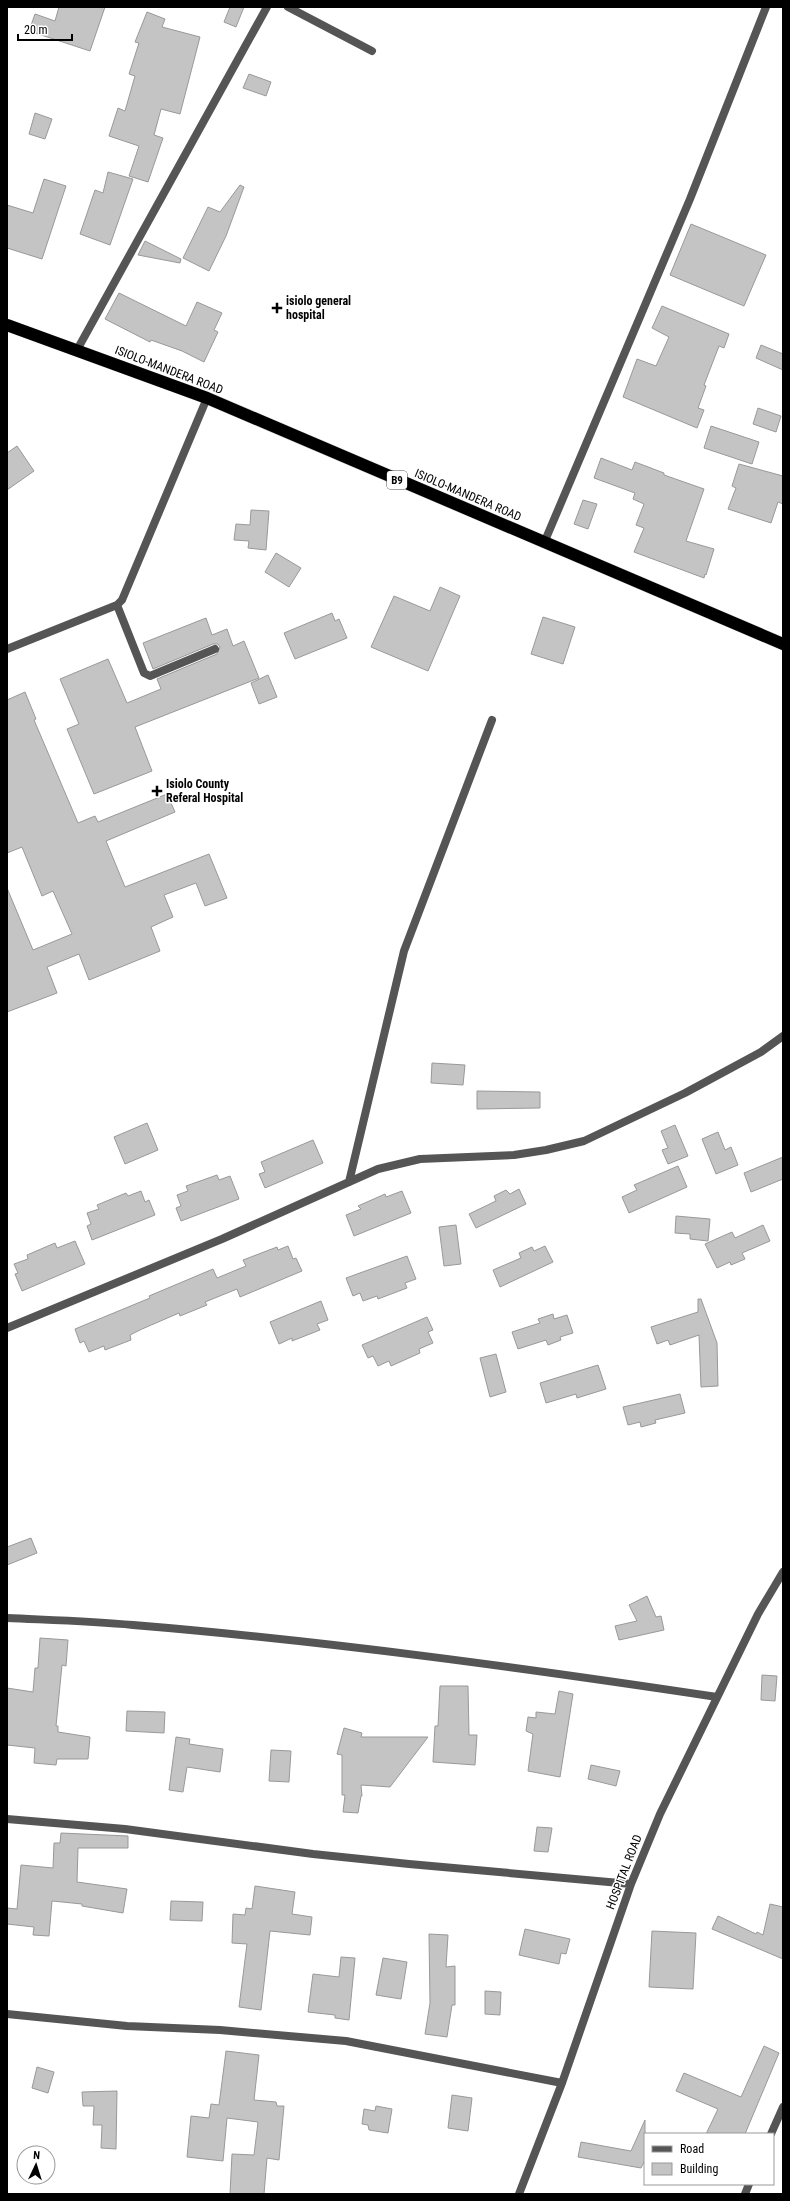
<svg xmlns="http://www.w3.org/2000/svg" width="790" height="2201" viewBox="0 0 790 2201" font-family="'Roboto Condensed',sans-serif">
<rect width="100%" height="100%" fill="#fff"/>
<path fill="#c4c4c4" stroke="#999" d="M 59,7 L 105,7 L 90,51 L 29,31 L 35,14 L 55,21 Z
M 230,7 L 244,7 L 236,27 L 224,22 Z
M 147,12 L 165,19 L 162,27 L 200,37 L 180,114 L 161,109 L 154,135 L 163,138 L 148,182 L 129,176 L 139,146 L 109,136 L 118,108 L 125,111 L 135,76 L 129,74 L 139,43 L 135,42 Z
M 249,74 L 271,82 L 266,96 L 243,88 Z
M 35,113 L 52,119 L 45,139 L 29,134 Z
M 108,172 L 133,179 L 110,245 L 80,234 L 95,190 L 103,193 Z
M 44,179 L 66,186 L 42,259 L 7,248 L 7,205 L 33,213 Z
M 240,185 L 244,187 L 226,236 L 209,271 L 183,258 L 208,207 L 220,212 Z
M 691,224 L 766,255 L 744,306 L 670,275 Z
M 145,241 L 181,259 L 180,263 L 138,255 Z
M 119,293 L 186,326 L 197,302 L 222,313 L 214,330 L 218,332 L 204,362 L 182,351 L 151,340 L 150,342 L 105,319 Z
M 662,306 L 729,334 L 724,348 L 719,346 L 704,385 L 706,386 L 698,408 L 704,410 L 697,428 L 623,397 L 637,359 L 656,366 L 669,337 L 652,328 Z
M 761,345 L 783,354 L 783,370 L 756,358 Z
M 758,408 L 781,416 L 776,432 L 753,424 Z
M 711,426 L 759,442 L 752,464 L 704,448 Z
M 17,446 L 34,471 L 7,490 L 7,453 Z
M 601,458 L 632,470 L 635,462 L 664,473 L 664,475 L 704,489 L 686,541 L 714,549 L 706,575 L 705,574 L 704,578 L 634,552 L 644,528 L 636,525 L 644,504 L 633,499 L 635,493 L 594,478 Z
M 739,464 L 783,476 L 783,504 L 778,502 L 771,523 L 728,509 L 736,488 L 732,486 Z
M 583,500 L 597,504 L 588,529 L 574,524 Z
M 251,510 L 269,511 L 266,550 L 248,548 L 249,541 L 234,540 L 236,524 L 250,525 Z
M 276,553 L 301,568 L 289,587 L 265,572 Z
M 440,587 L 460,596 L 428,671 L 371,647 L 394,596 L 430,611 Z
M 332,613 L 335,621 L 339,619 L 347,638 L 295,659 L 284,633 Z
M 543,617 L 575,627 L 563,664 L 531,654 Z
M 206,618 L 212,635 L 227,629 L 233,646 L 244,641 L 259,678 L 135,727 L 152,771 L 94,794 L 67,729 L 79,724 L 60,679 L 108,659 L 127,703 L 161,689 L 157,679 L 217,654 L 220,647 L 218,644 L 213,644 L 153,669 L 143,643 Z
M 268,675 L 277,697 L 259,704 L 251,683 Z
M 25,692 L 36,719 L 34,720 L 78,823 L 95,816 L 98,822 L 167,794 L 175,812 L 106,841 L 125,887 L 209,854 L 227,898 L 205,906 L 196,883 L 164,895 L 173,917 L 151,927 L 160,951 L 89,980 L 79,954 L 47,967 L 57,993 L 7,1012 L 7,888 L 33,950 L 72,934 L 53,891 L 42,896 L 22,847 L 7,853 L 7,700 Z
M 432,1063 L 465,1065 L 463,1085 L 431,1083 Z
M 477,1091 L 540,1092 L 540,1108 L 477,1109 Z
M 147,1123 L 158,1150 L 125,1164 L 114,1137 Z
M 675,1125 L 688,1156 L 668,1164 L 662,1150 L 668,1148 L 661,1131 Z
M 718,1132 L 725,1150 L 731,1147 L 738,1165 L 716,1174 L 702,1139 Z
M 313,1140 L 323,1163 L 265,1188 L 259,1174 L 265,1172 L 261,1162 Z
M 783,1157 L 783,1179 L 751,1192 L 744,1173 Z
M 678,1166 L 687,1187 L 629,1213 L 622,1197 L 637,1190 L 634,1185 Z
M 217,1175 L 219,1180 L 230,1176 L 239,1199 L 181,1221 L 176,1208 L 181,1206 L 177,1195 L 188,1191 L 186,1186 Z
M 519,1189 L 526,1204 L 476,1228 L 469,1214 L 496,1201 L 494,1196 L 506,1190 L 510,1194 Z
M 141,1191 L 145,1202 L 149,1200 L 155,1215 L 92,1240 L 87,1226 L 91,1224 L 87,1213 L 99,1209 L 97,1205 L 126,1193 L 128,1196 Z
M 402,1191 L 411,1213 L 354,1236 L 346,1215 L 361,1209 L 358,1206 L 385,1194 L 386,1197 Z
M 676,1216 L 710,1219 L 708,1241 L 690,1239 L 690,1234 L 675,1233 Z
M 456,1225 L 461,1264 L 444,1266 L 439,1227 Z
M 763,1225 L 770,1241 L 742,1253 L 745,1259 L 731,1265 L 730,1262 L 717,1268 L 705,1244 L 732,1232 L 735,1238 Z
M 75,1241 L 85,1264 L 22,1291 L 15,1274 L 18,1273 L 14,1264 L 28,1259 L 27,1255 L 55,1243 L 57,1248 Z
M 288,1246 L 293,1259 L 296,1258 L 302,1271 L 240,1297 L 237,1289 L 205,1302 L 207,1305 L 180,1316 L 179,1313 L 142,1329 L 130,1335 L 131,1340 L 105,1350 L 104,1346 L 89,1352 L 84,1341 L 80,1343 L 75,1329 L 150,1298 L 149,1296 L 213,1269 L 217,1278 L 246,1266 L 243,1260 L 277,1247 L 278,1250 Z
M 545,1246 L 553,1262 L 500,1287 L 493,1270 L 521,1258 L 519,1253 L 532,1247 L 534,1251 Z
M 407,1256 L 416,1279 L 405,1283 L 407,1288 L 378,1299 L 377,1296 L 363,1301 L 360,1293 L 353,1296 L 346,1278 Z
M 698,1299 L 701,1299 L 717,1343 L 718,1386 L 701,1387 L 699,1335 L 670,1345 L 668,1340 L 657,1344 L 651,1327 L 698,1312 Z
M 321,1301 L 328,1320 L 317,1324 L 320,1330 L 292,1341 L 292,1338 L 279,1344 L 270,1322 Z
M 553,1314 L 554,1319 L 567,1315 L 573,1333 L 560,1337 L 561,1340 L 548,1345 L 546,1340 L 518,1349 L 512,1332 L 540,1323 L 538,1319 Z
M 427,1317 L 433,1330 L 428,1332 L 433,1343 L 419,1349 L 420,1353 L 391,1366 L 389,1361 L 378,1366 L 373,1356 L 368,1358 L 362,1345 Z
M 496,1354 L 506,1392 L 490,1397 L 480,1358 Z
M 598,1365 L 606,1389 L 577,1398 L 576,1394 L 546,1403 L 540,1383 Z
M 680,1394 L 685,1413 L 655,1420 L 656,1423 L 641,1427 L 640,1422 L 628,1425 L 623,1407 Z
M 31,1538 L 37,1553 L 7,1565 L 7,1547 Z
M 647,1596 L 656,1617 L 661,1616 L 664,1630 L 619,1640 L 615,1626 L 637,1621 L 629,1605 Z
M 40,1638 L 68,1640 L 66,1666 L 62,1665 L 56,1726 L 58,1726 L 58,1732 L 90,1737 L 88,1759 L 57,1759 L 56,1765 L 34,1763 L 35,1748 L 7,1745 L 7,1688 L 33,1692 L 35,1668 L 38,1668 Z
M 762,1675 L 777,1676 L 775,1701 L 761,1700 Z
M 440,1686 L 468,1686 L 469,1735 L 477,1735 L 475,1765 L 433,1762 L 435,1726 L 438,1726 Z
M 559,1691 L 573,1694 L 560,1777 L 528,1771 L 533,1734 L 526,1731 L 528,1717 L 536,1718 L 536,1712 L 555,1714 Z
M 127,1711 L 165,1712 L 164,1733 L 126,1731 Z
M 344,1728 L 362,1733 L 361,1737 L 428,1737 L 390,1787 L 361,1785 L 362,1796 L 361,1796 L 358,1813 L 343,1812 L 345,1795 L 342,1795 L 342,1755 L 337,1754 Z
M 176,1737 L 190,1739 L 189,1744 L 223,1749 L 220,1772 L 187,1767 L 183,1792 L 169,1790 Z
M 271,1750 L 291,1751 L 289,1782 L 269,1781 Z
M 591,1765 L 620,1771 L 616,1786 L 588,1779 Z
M 537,1827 L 552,1828 L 548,1852 L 534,1851 Z
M 61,1833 L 128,1836 L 128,1848 L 78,1848 L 77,1882 L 127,1889 L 123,1913 L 82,1906 L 82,1904 L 52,1901 L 49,1936 L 33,1935 L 34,1927 L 7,1924 L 7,1908 L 17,1909 L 21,1865 L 53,1868 L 54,1843 L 60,1843 Z
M 255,1886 L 295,1892 L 292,1914 L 312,1917 L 310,1935 L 270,1931 L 261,2010 L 239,2007 L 247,1944 L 232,1943 L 233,1914 L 245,1915 L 246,1908 L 252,1909 Z
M 171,1901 L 203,1902 L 202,1921 L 170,1920 Z
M 770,1904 L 783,1907 L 783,1959 L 712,1929 L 718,1916 L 756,1934 L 757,1932 L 763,1935 Z
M 525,1929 L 570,1939 L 566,1954 L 561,1953 L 559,1964 L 519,1955 Z
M 652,1931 L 696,1933 L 693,1989 L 649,1987 Z
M 429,1934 L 448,1935 L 446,1967 L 455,1966 L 455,2005 L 452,2005 L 447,2037 L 425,2034 L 430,2003 Z
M 341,1957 L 355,1958 L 349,2020 L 335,2018 L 335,2015 L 308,2012 L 313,1974 L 339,1977 Z
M 383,1958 L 407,1962 L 401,1999 L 376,1995 Z
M 485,1991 L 501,1992 L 500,2015 L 485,2014 Z
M 764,2046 L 779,2053 L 745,2134 L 706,2134 L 718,2109 L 676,2091 L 684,2073 L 741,2097 Z
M 226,2051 L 259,2055 L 254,2100 L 276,2102 L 277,2106 L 284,2106 L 279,2160 L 267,2158 L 264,2194 L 230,2194 L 232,2154 L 254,2155 L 258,2122 L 227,2118 L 223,2161 L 187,2157 L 191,2116 L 209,2118 L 211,2104 L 219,2105 Z
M 37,2067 L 54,2072 L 48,2093 L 32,2088 Z
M 117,2091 L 116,2149 L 101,2148 L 102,2125 L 93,2125 L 94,2106 L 83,2106 L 82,2092 Z
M 452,2095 L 472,2098 L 468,2131 L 448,2128 Z
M 376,2106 L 392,2109 L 388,2133 L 369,2130 L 368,2125 L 362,2124 L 364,2109 L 375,2111 Z
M 645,2120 L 645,2160 L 641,2168 L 578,2157 L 581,2142 L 631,2151 Z"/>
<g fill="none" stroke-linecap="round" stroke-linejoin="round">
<defs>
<path id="highway" d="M 7,325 L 207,398 L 783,644"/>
</defs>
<use href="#highway" stroke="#dbdbdb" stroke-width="13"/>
<path stroke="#555" stroke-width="8" d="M 288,7 L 372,51
M 77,350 L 267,7
M 544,543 L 690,199 L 766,7
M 117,605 L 144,673 L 150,676 L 215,649
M 7,649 L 117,605 L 122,600 L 207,398
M 349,1182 L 404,951 L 492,720
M 7,1328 L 222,1239 L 378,1169 L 420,1159 L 514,1155 L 546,1150 L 584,1141 L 685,1093 L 761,1052 L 783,1036
M 7,1618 C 49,1620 91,1621 133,1625 C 328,1641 523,1668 717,1697
M 7,1819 L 125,1829 L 313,1854 L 409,1864 L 631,1884
M 7,2014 L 127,2026 L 220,2030 L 346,2041 L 562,2083
M 771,2134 L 783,2107
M 519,2194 L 562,2083 L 631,1884 L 660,1814 L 758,1614 L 783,1572
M 745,2194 L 749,2184"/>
<use href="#highway" stroke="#000" stroke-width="12"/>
</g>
<g fill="#000" stroke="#fff" stroke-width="1.5">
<path d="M275 302h4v4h4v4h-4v4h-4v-4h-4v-4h4z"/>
<path d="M155 785h4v4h4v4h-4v4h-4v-4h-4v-4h4z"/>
</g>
<g text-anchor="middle" stroke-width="3" stroke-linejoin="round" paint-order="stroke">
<rect fill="#fff" stroke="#4c4c4c" stroke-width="1" x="387" y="471" width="20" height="18" rx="3"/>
<g font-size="11" font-weight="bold" fill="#000">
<text x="397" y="484">B9</text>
</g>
<g font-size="12" font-weight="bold" fill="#000" stroke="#fff" text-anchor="start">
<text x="286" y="305">isiolo general<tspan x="286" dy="14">hospital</tspan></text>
<text x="166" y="788">Isiolo County<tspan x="166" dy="14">Referal Hospital</tspan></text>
</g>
<g font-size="12" fill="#000" stroke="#fff">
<text transform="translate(169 370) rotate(21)" y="4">ISIOLO-MANDERA ROAD</text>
<text transform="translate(468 495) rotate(23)" y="4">ISIOLO-MANDERA ROAD</text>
<text transform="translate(624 1872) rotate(-69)" y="4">HOSPITAL ROAD</text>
</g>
</g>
<rect width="790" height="2201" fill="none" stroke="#000000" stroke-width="16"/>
<rect x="644" y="2133" width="130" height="52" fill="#ffffff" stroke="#999999"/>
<rect x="652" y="2146" width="20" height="6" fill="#555555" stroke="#999999"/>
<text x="680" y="2153" font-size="12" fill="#000000">Road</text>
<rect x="652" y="2163" width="20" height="12" fill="#c4c4c4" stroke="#999999"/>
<text x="680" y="2173" font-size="12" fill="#000000">Building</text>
<g transform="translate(36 2165) rotate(4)"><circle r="19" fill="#ffffff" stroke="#999999"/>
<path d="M0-3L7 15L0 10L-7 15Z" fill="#000000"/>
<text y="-6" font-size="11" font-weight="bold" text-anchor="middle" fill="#000000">N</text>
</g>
<path d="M18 34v6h54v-6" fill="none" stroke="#000000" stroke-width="2"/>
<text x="24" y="34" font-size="12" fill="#000000" stroke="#ffffff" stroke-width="3" paint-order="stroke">20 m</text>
</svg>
